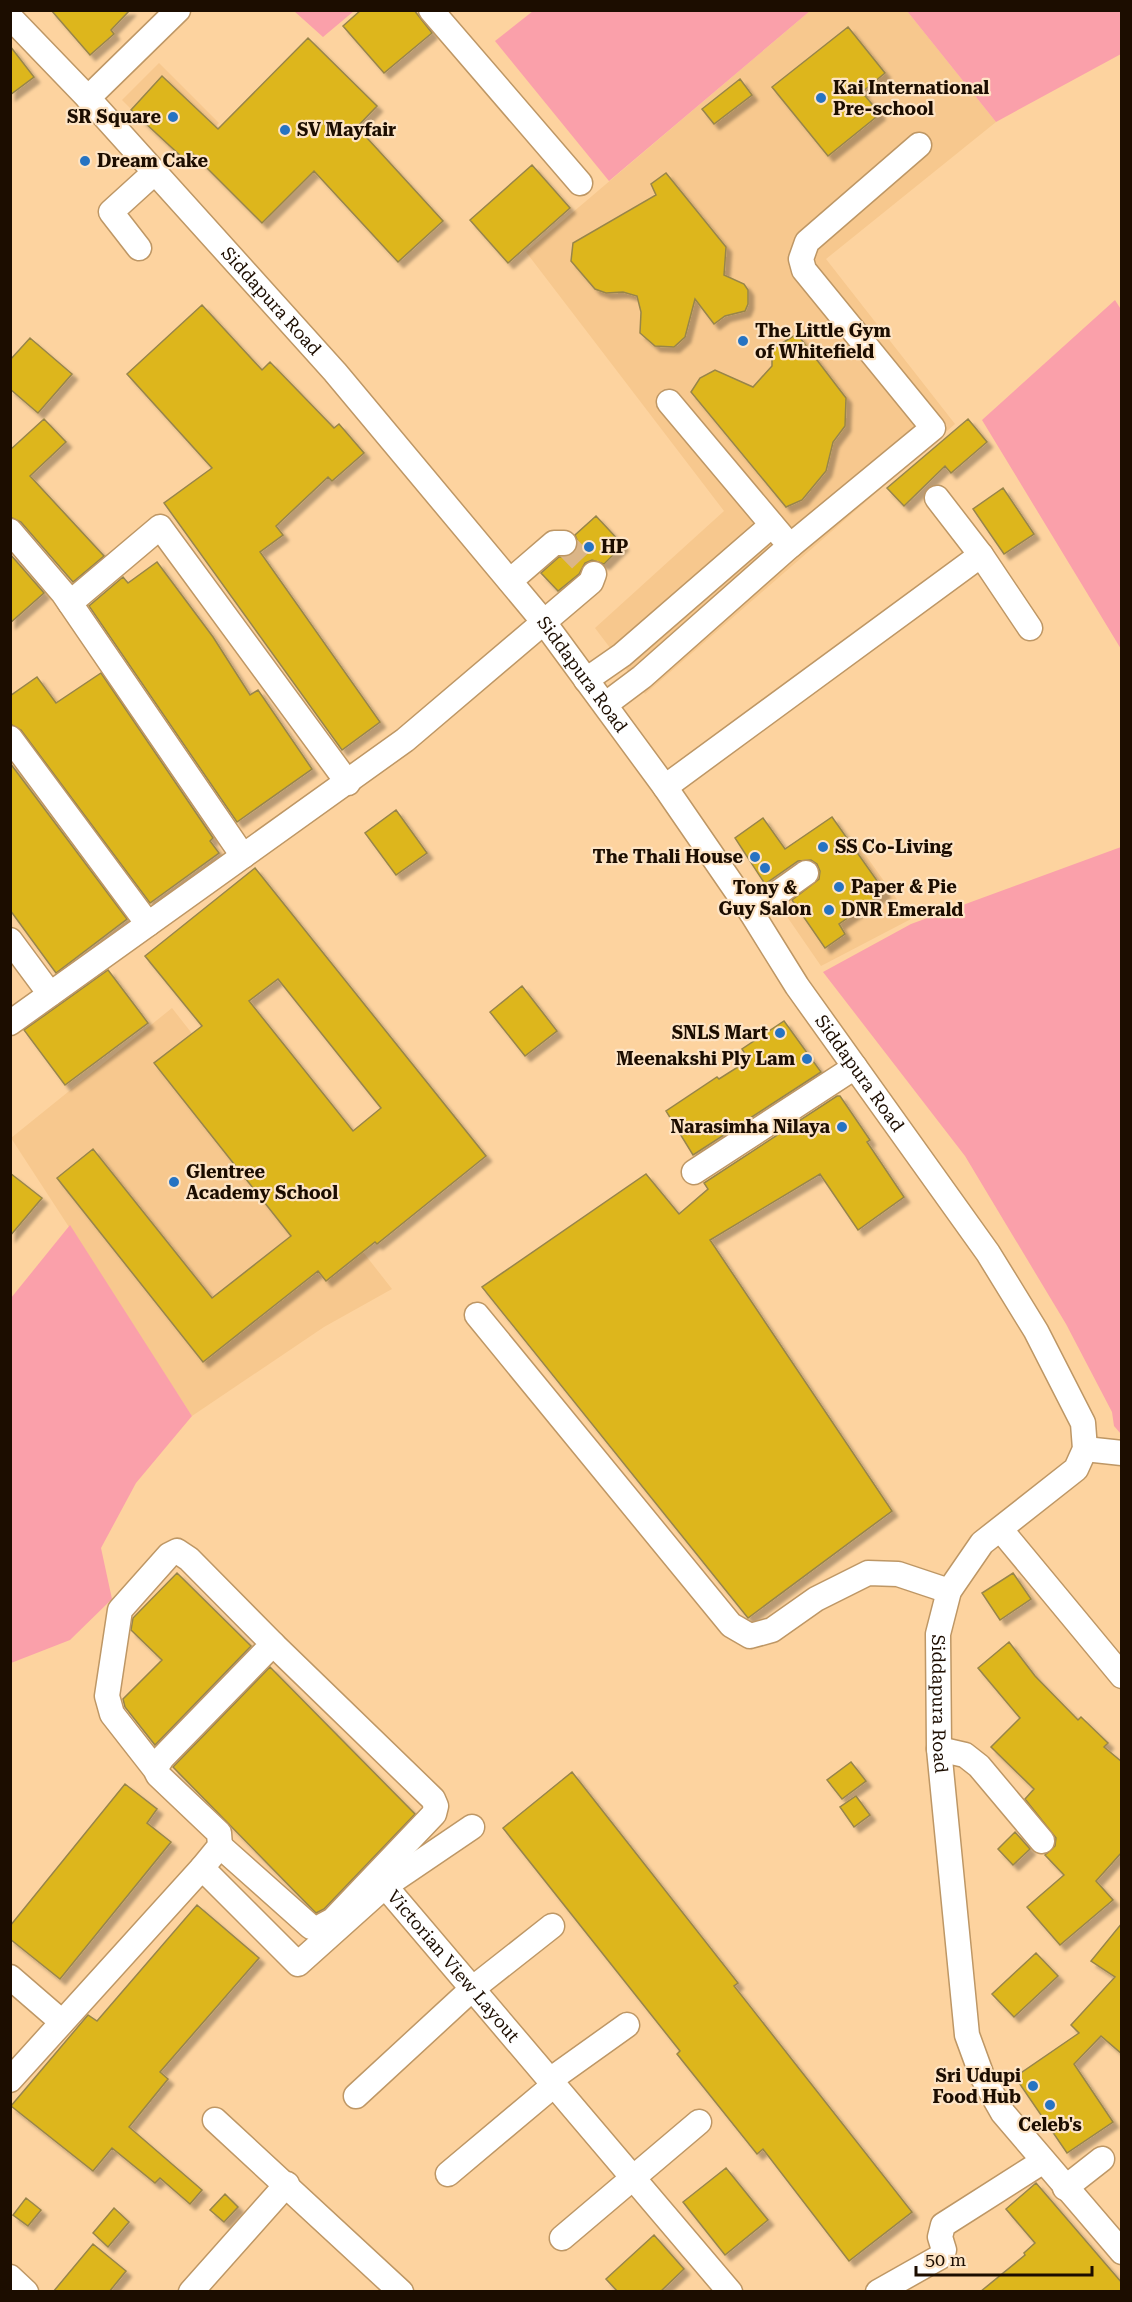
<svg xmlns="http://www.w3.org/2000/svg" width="1132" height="2302" viewBox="0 0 1132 2302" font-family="'Roboto Serif',serif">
<defs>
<filter id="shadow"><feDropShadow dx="5.5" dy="5.5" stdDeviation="1.5" flood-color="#0004"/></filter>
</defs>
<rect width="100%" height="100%" fill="#fdd39f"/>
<path fill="#f7c88e" d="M 810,11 L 907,11 L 996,122 L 826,259 L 955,424 L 645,694 L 595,628 L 724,511 L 526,252 Z
M 159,63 L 219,123 L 182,160 L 122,100 Z
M 859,846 L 911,919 L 821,966 L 779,905 Z
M 172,1008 L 392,1289 L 324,1327 L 192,1416 L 11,1138 Z"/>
<path fill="#faa0aa" d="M 294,11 L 354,11 L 323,37 Z
M 533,11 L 533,10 L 810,11 L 609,181 L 495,41 Z
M 907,11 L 1121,11 L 1121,54 L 996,122 Z
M 1115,300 L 1122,311 L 1121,649 L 982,420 Z
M 1121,847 L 1122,847 L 1121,1434 L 1114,1426 L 1112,1412 L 1066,1324 L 965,1156 L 823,972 L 911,924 Z
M 70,1225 L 192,1416 L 136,1483 L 101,1548 L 112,1599 L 70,1640 L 11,1663 L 11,1298 Z"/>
<path fill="#ddb61e" stroke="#98854a" stroke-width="1.5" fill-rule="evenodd" filter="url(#shadow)" d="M 51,10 L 130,10 L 111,30 L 114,34 L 90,55 Z
M 361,10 L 414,10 L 432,33 L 384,73 L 343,26 Z
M 848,27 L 885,73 L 862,92 L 880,114 L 828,156 L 772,87 Z
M 308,38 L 377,106 L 357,127 L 443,221 L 398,262 L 314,171 L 262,223 L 190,151 L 183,158 L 131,110 L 162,76 L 218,129 Z
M 10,46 L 34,77 L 10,95 Z
M 740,79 L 752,95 L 714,124 L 702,109 Z
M 532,165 L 570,208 L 508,263 L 470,220 Z
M 666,173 L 726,247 L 724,275 L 744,284 L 748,290 L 748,304 L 745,311 L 725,316 L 714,324 L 695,299 L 685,337 L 674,347 L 655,346 L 640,333 L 641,312 L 637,296 L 623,292 L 606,293 L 595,289 L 571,261 L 573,243 L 656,195 L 651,184 Z
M 202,305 L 262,370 L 270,362 L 334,428 L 339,424 L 364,453 L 332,481 L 328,477 L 276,526 L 283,535 L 260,552 L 380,722 L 342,750 L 164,503 L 212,468 L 127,374 Z
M 797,334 L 846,398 L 845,426 L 833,442 L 826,471 L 802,500 L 786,507 L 691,392 L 700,378 L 715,370 L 753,387 L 772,366 L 772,349 Z
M 30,338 L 72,374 L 38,413 L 10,389 L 10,360 Z
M 44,419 L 66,442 L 30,476 L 104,556 L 73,582 L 21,522 L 10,517 L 10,450 Z
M 968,419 L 987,442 L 951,473 L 945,466 L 904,506 L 887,488 Z
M 1003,488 L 1034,534 L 1004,554 L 973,509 Z
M 596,516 L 623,545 L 604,564 L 592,560 L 585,563 L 579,574 L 558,591 L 541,573 L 559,557 L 571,556 L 576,551 L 578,542 L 575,535 Z
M 10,554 L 44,593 L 10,623 Z
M 157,562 L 213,637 L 250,695 L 258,690 L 312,769 L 237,822 L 89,606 L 123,577 L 128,583 Z
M 101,673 L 213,838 L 210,841 L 219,853 L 150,903 L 21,730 L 10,724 L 10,696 L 37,677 L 56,703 Z
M 10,763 L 127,919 L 56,973 L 10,910 Z
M 396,810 L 427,853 L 396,875 L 365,833 Z
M 832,817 L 885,892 L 839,924 L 845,934 L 825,948 L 792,900 L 819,879 L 820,871 L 817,864 L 811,860 L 798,861 L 765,884 L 735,838 L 763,818 L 785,849 Z
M 255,868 L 486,1156 L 377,1244 L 375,1242 L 326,1281 L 318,1271 L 203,1362 L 57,1178 L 93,1149 L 212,1298 L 291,1236 L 154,1063 L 202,1026 L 145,956 ZM 278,979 L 381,1108 L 353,1131 L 249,1001 Z
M 108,970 L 148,1023 L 65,1085 L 24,1030 Z
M 522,986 L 557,1031 L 525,1056 L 490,1012 Z
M 784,1021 L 821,1072 L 693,1155 L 666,1111 L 717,1077 L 719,1079 L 749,1060 L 742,1049 Z
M 837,1096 L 840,1096 L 870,1140 L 867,1142 L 904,1197 L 858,1230 L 820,1174 L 710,1240 L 892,1511 L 748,1618 L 482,1287 L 646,1174 L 679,1214 L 708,1189 L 704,1183 Z
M 10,1173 L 42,1198 L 10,1236 Z
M 177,1573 L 251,1646 L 155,1745 L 125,1707 L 123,1699 L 162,1660 L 131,1630 L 133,1618 Z
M 1013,1573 L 1031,1599 L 1000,1620 L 982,1593 Z
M 1009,1642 L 1035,1676 L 1078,1720 L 1081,1717 L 1108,1743 L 1104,1747 L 1122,1762 L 1122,1852 L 1096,1881 L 1113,1900 L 1060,1945 L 1027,1907 L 1064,1875 L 1045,1855 L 1055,1846 L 1056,1838 L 1025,1799 L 1034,1789 L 991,1747 L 1020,1718 L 978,1668 Z
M 270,1667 L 415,1814 L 324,1909 L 316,1913 L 173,1767 Z
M 851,1762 L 866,1781 L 842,1799 L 827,1780 Z
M 572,1772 L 738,1983 L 734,1986 L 912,2212 L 849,2261 L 763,2149 L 757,2154 L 677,2054 L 680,2051 L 503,1828 Z
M 125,1784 L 157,1809 L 147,1823 L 171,1842 L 60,1979 L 10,1939 L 10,1926 Z
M 856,1796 L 870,1815 L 854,1827 L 840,1807 Z
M 1015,1832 L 1030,1849 L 1013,1865 L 998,1849 Z
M 197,1905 L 259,1958 L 160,2072 L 168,2079 L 129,2127 L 202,2190 L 190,2204 L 160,2178 L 155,2183 L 112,2148 L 93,2171 L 11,2106 L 88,2015 L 97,2021 Z
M 1122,1923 L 1122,2054 L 1101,2036 L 1074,2064 L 1113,2122 L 1067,2153 L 1015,2077 L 1079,2033 L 1071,2025 L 1115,1977 L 1091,1961 Z
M 1036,1953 L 1058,1976 L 1014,2017 L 992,1994 Z
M 726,2168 L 768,2220 L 725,2255 L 683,2202 Z
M 1036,2183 L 1122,2283 L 1122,2292 L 980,2292 L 1025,2255 L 1024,2253 L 1035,2243 L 1006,2209 Z
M 225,2194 L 238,2207 L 224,2222 L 210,2210 Z
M 26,2198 L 41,2210 L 28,2226 L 13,2215 Z
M 114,2208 L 129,2222 L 108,2247 L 93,2233 Z
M 654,2235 L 684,2269 L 660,2292 L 618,2292 L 606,2279 Z
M 93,2244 L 126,2271 L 109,2292 L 53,2292 Z"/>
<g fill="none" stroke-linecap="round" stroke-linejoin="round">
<path stroke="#dbb587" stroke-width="24" stroke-dasharray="24 12" stroke-linecap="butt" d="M 564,543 L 594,574"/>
<defs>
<g id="minor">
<path d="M 431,10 L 580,183"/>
<path id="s1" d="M 10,17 L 88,98 L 335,372 L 543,621 L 665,787 L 751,912 L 797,986 L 988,1253 L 1036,1331 L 1083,1423 L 1085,1449 L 1076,1469 L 982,1543 L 949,1591 L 938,1634 L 939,1749 L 967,2035 L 982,2076 L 1003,2113 L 1122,2252"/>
<path d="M 88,98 L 178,10"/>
<path d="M 139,248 L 111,212 L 155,172"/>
<path d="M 10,531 L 63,593 L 243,856"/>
<path d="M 790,546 L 933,428 L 804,270 L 801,259 L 807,242 L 919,145"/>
<path d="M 981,555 L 1030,628"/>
<path d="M 510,581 L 554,543 L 564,543"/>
<path d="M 70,603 L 160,527 L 348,783"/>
<path d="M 586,680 L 622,655 L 772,525"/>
<path d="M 606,704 L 642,677 L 790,546 L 669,402"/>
<path d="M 10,738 L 148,924"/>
<path d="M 665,787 L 981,555 L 937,498"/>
<path d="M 751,912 L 806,873"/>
<path d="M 10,940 L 50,994"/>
<path d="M 10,1023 L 405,740 L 591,582 L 594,574"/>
<path d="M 694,1172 L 855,1067"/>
<path d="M 477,1315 L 731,1625 L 750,1636 L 772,1630 L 816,1599 L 868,1573 L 898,1574 L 949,1591"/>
<path d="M 1085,1449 L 1122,1453"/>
<path d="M 1001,1530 L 1122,1676"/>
<path d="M 939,1749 L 965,1755 L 979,1766 L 1042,1841"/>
<path d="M 155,1769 L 112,1714 L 107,1696 L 120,1610 L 169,1555 L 177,1551 L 189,1559 L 273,1644 L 162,1758 L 155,1769 L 158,1775 L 219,1833 L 220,1846 L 202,1868"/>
<path d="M 220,1846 L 311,1927 L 318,1928 L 333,1920 L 434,1814 L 436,1806 L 433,1799 L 273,1644"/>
<path d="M 385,1886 L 472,1827"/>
<path d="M 10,1977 L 62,2022"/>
<path id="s2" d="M 10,2080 L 202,1868 L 298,1964 L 385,1886 L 730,2292"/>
<path d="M 550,2080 L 627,2025"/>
<path d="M 356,2096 L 472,1989 L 552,1926"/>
<path d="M 215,2120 L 401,2292"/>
<path d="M 448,2174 L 554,2085"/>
<path d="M 1065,2188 L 1102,2159"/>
<path d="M 562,2238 L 699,2122"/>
<path d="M 10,2277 L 26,2292"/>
<path d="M 191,2292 L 287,2184"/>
<path d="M 878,2292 L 940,2257 L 944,2250 L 940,2237 L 943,2225 L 1042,2162"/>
</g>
</defs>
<use href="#minor" stroke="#be9765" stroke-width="27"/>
<use href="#minor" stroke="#fff" stroke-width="24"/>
</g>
<g fill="#2673c2" stroke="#fde4c5" stroke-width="2">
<circle cx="821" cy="98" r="6"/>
<circle cx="173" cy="117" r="6"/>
<circle cx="285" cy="130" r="6"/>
<circle cx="85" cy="161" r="6"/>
<circle cx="743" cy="341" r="6"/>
<circle cx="589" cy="547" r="6"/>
<circle cx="823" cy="847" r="6"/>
<circle cx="755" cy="857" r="6"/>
<circle cx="765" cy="868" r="6"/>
<circle cx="839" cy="887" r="6"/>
<circle cx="829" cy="910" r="6"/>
<circle cx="780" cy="1033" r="6"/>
<circle cx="807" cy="1059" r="6"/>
<circle cx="842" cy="1127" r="6"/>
<circle cx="174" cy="1182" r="6"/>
<circle cx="1033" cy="2086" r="6"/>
<circle cx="1050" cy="2105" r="6"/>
</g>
<g text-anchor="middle" stroke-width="4.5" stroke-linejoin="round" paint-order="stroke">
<g font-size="18" font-weight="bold" fill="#1c0d00" stroke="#fde4c5" text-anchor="start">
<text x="833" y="94">Kai International<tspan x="833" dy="21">Pre-school</tspan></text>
<text x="161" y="123" text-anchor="end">SR Square</text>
<text x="297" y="136">SV Mayfair</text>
<text x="97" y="167">Dream Cake</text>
<text x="755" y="337">The Little Gym<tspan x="755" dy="21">of Whitefield</tspan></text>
<text x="601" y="553">HP</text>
<text x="835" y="853">SS Co-Living</text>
<text x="743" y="863" text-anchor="end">The Thali House</text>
<text x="851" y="893">Paper &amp; Pie</text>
<text x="765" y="894" text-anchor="middle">Tony &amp;<tspan x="765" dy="21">Guy Salon</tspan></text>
<text x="841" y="916">DNR Emerald</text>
<text x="768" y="1039" text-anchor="end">SNLS Mart</text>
<text x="795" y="1065" text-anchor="end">Meenakshi Ply Lam</text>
<text x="830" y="1133" text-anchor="end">Narasimha Nilaya</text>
<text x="186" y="1178">Glentree<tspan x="186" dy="21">Academy School</tspan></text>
<text x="1021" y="2082" text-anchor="end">Sri Udupi<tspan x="1021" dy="21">Food Hub</tspan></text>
<text x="1050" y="2131" text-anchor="middle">Celeb's</text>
</g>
<g font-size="18" fill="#1c0d00" stroke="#fde4c5">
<text dy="6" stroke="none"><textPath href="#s1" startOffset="386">Siddapura Road</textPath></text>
<text dy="6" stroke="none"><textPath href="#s1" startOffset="872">Siddapura Road</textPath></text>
<text dy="6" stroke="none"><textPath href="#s1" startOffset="1358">Siddapura Road</textPath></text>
<text dy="6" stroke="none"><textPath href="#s1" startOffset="2114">Siddapura Road</textPath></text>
<text dy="6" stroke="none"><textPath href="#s2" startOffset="644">Victorian View Layout</textPath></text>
</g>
</g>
<rect width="1132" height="2302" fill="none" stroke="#1c0d00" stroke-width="24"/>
<path d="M916 2266v9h176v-9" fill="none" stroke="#1c0d00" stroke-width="3"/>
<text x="925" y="2266" font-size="18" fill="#1c0d00" stroke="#fde4c5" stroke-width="4.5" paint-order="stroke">50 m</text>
</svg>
